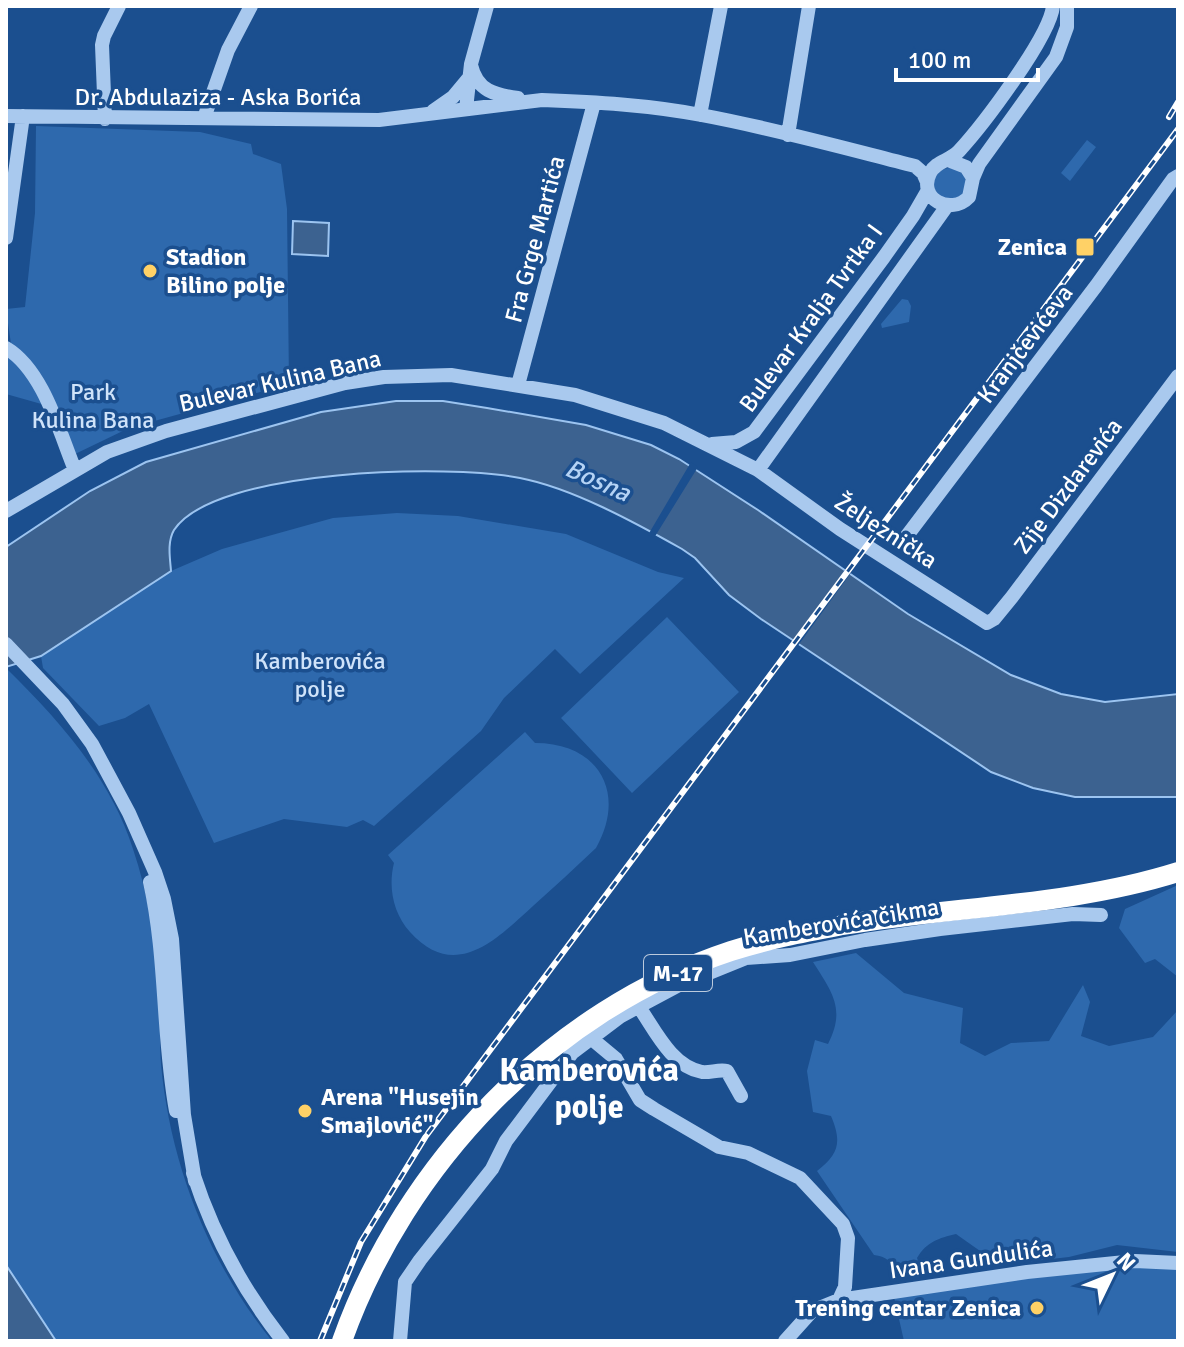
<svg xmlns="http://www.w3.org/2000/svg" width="1184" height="1347" viewBox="0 0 1184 1347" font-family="Signika,sans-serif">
<rect width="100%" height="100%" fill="#1b4f8f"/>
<path fill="#2e69ad" d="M 36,126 L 200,132 L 251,144 L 253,154 L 281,164 L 287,209 L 289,384 L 129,428 L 73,455 L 52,407 L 6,394 L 6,363 L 11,344 L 6,309 L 25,307 L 35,213 Z
M 1087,140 L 1096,147 L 1070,181 L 1061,173 Z
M934 184a16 16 0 1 1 32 0a16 16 0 1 1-32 0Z
M 902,299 L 908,300 L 911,306 L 909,322 L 882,328 L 881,324 Z
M 397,513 L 458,516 L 566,534 L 658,572 L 684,578 L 580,674 L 555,649 L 504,698 L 481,731 L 374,826 L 363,820 L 347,827 L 284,819 L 214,843 L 149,704 L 125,718 L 99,726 L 43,668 L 41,656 L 171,571 L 222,549 L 333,518 Z
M 667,617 L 739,692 L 632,793 L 561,718 Z
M 6,668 C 59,720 110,777 133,849 C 148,893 155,940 159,986 C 161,1012 159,1038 161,1064 C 170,1164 209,1263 272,1341 L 56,1341 L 6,1265 Z
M 525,732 L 535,743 C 599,743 627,793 596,848 C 575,868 554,887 533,906 C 496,940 455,982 410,932 C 393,913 388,887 394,863 L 388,855 Z
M 1178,885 L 1178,977 L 1155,959 L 1145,963 L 1119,928 L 1125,909 Z
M 856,953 L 904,993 L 963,1008 L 960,1043 L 985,1056 L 1011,1043 L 1049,1041 L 1083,985 L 1090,1002 L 1081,1036 L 1109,1046 L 1153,1037 L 1178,1010 L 1178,1252 L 1117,1245 L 1069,1257 L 1006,1264 L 990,1258 L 956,1234 C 939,1238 926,1242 917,1258 L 922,1271 L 896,1274 C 892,1261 887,1257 874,1255 L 817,1171 C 839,1154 842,1142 831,1116 L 813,1112 L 807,1071 L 815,1040 L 828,1044 C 846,1009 832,992 813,962 Z
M 1134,1263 L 1178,1268 L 1178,1341 L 904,1341 L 894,1297 Z"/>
<path fill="#3c6290" stroke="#9cc4f0" stroke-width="2" d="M 293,221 L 329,223 L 328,256 L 292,254 Z
M 396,401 L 443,401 L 487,408 L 586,425 L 651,445 L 679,459 L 758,510 L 908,614 L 1011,675 L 1061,694 L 1105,702 L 1178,694 L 1178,797 L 1075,797 L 1033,788 L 991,772 L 761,619 L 729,595 L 695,558 L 682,549 C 636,523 572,488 520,478 C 453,464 215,468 174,530 C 167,542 170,558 171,571 L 41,656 L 6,667 L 6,547 L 90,491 L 146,462 L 321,412 Z
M 6,1265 L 56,1341 L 6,1341 Z"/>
<path fill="#1b4f8f" d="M 691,462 L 698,467 L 654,538 L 648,535 Z
M 848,566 L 853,570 L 797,647 L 791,643 Z"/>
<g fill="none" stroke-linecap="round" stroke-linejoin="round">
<path stroke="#a9c9ee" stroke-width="14" d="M 471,65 C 477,91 495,95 518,98
M 466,109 L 471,64 L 487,6
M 433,111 L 453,97 L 468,79
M 700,115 L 721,6
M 6,116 L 379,120 L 542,100 C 595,102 649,105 701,115 C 772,128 844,148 915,166 L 923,173 L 927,182
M 204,118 L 228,50 L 251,6
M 105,119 L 102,45 L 104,36 L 119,6
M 788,135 L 809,6
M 948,160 L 966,167 L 973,178 L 969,197 C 951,216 917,199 930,173 C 936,161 950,161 959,151 C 982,126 1050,37 1053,6
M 973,178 L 979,164 L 1056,57 L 1067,27 L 1067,6
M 6,238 L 23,116
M 6,348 C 43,370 59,431 75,470
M 518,385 L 594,103
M 712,444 L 736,442 L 754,432 L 884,257 L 913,216 L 928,190
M 758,470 L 947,206
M 6,511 L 107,452 L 166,431 L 345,383 L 384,377 L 451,375 L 575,395 L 664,423 L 758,470 L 840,529 L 987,623 L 994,619 L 1012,597 L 1178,376
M 906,537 L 1096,286 L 1173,179 L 1178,176
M 6,644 L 63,704 L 92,744 L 129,813 L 155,872 L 164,899 L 172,939 L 184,1115 L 195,1181
M 150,882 C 167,958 162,1035 176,1111
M 639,1007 C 655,1030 671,1066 702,1072 C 710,1073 719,1069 727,1071 L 741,1096
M 592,1039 L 616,1059 L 640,1100 L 654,1109 L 719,1147 L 748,1153 L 800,1178 L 843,1224 L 848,1238 L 845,1287 L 839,1300
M 193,1173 C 213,1235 243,1290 283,1341
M 400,1341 L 405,1282 L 420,1260 L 492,1169 L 506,1141 L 572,1053 L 621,1016 L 677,986 L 746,958 L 790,955 L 865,940 L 940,929 L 1073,914 L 1101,915
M 785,1341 L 812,1311 L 839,1300 L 1027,1272 L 1135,1261 L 1178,1263"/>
<path stroke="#fff" stroke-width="20" d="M 342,1341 C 405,1164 552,1010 731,951 C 768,939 806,932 843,925 C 955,906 1070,906 1178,872"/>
<defs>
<path id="rail" d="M 1169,117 L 1178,102
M 320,1341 L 361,1242 L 426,1136 L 1178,129"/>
</defs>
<use href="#rail" stroke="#fff" stroke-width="6"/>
<use href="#rail" stroke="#1b4f8f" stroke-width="3" stroke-dasharray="9" stroke-linecap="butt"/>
</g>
<g fill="#ffd166" stroke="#1b4f8f" stroke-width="3">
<rect x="1075" y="237" width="20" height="20" rx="4"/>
<circle cx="150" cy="271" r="8"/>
<circle cx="305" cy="1111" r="8"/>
<circle cx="1037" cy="1308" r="8"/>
</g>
<g text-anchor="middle" stroke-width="7" stroke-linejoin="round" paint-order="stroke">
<rect fill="#1b4f8f" stroke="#bbcadd" stroke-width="2" x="644" y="955" width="68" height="36" rx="6"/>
<g font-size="22" font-weight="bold" fill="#fff">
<text x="678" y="981">M-17</text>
</g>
<g font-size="24" fill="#fff" stroke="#1b4f8f">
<text x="218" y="105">Dr. Abdulaziza - Aska Borića</text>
<text transform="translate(535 239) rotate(-75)" y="8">Fra Grge Martića</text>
<text transform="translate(811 318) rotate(-54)" y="8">Bulevar Kralja Tvrtka I</text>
<text transform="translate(1025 344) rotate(-53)" y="8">Kranjčevićeva</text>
<text transform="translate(280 381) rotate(-13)" y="8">Bulevar Kulina Bana</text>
<text transform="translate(1068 486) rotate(-53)" y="8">Zije Dizdarevića</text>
<text transform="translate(886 531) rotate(33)" y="8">Željeznička</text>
<text transform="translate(841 922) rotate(-9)" y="8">Kamberovića čikma</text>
<text transform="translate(971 1259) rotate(-8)" y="8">Ivana Gundulića</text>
</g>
<g font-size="24" font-weight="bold" fill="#fff" stroke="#1b4f8f" text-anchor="end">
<text x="1067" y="255">Zenica</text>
<text x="166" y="265" text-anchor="start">Stadion<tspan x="166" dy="28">Bilino polje</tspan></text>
<text x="321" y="1105" text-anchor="start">Arena "Husejin<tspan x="321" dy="28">Smajlović"</tspan></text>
<text x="1021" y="1316">Trening centar Zenica</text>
</g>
<g font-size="24" fill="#cfe3fa" stroke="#1b4f8f">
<text x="93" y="400">Park<tspan x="93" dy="28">Kulina Bana</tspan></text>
<text x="320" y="669">Kamberovića<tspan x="320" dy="28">polje</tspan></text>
</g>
<g font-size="26" font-style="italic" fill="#b5d3f5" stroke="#1b4f8f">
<text transform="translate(598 480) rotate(24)" y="9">Bosna</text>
</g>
<g font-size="32" font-weight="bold" fill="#fff" stroke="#1b4f8f">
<text x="589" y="1081">Kamberovića<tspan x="589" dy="37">polje</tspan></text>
</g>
</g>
<rect width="1184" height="1347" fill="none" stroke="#ffffff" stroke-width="16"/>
<g transform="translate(1112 1275) rotate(47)" stroke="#1b4f8f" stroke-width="6" paint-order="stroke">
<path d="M0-6L14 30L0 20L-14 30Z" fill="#ffffff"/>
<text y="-12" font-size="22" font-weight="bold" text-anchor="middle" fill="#ffffff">N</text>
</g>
<path d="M896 68v12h142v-12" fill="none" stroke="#ffffff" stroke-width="4"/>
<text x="908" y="68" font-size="24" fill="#ffffff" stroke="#1b4f8f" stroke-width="6" paint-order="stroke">100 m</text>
</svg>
